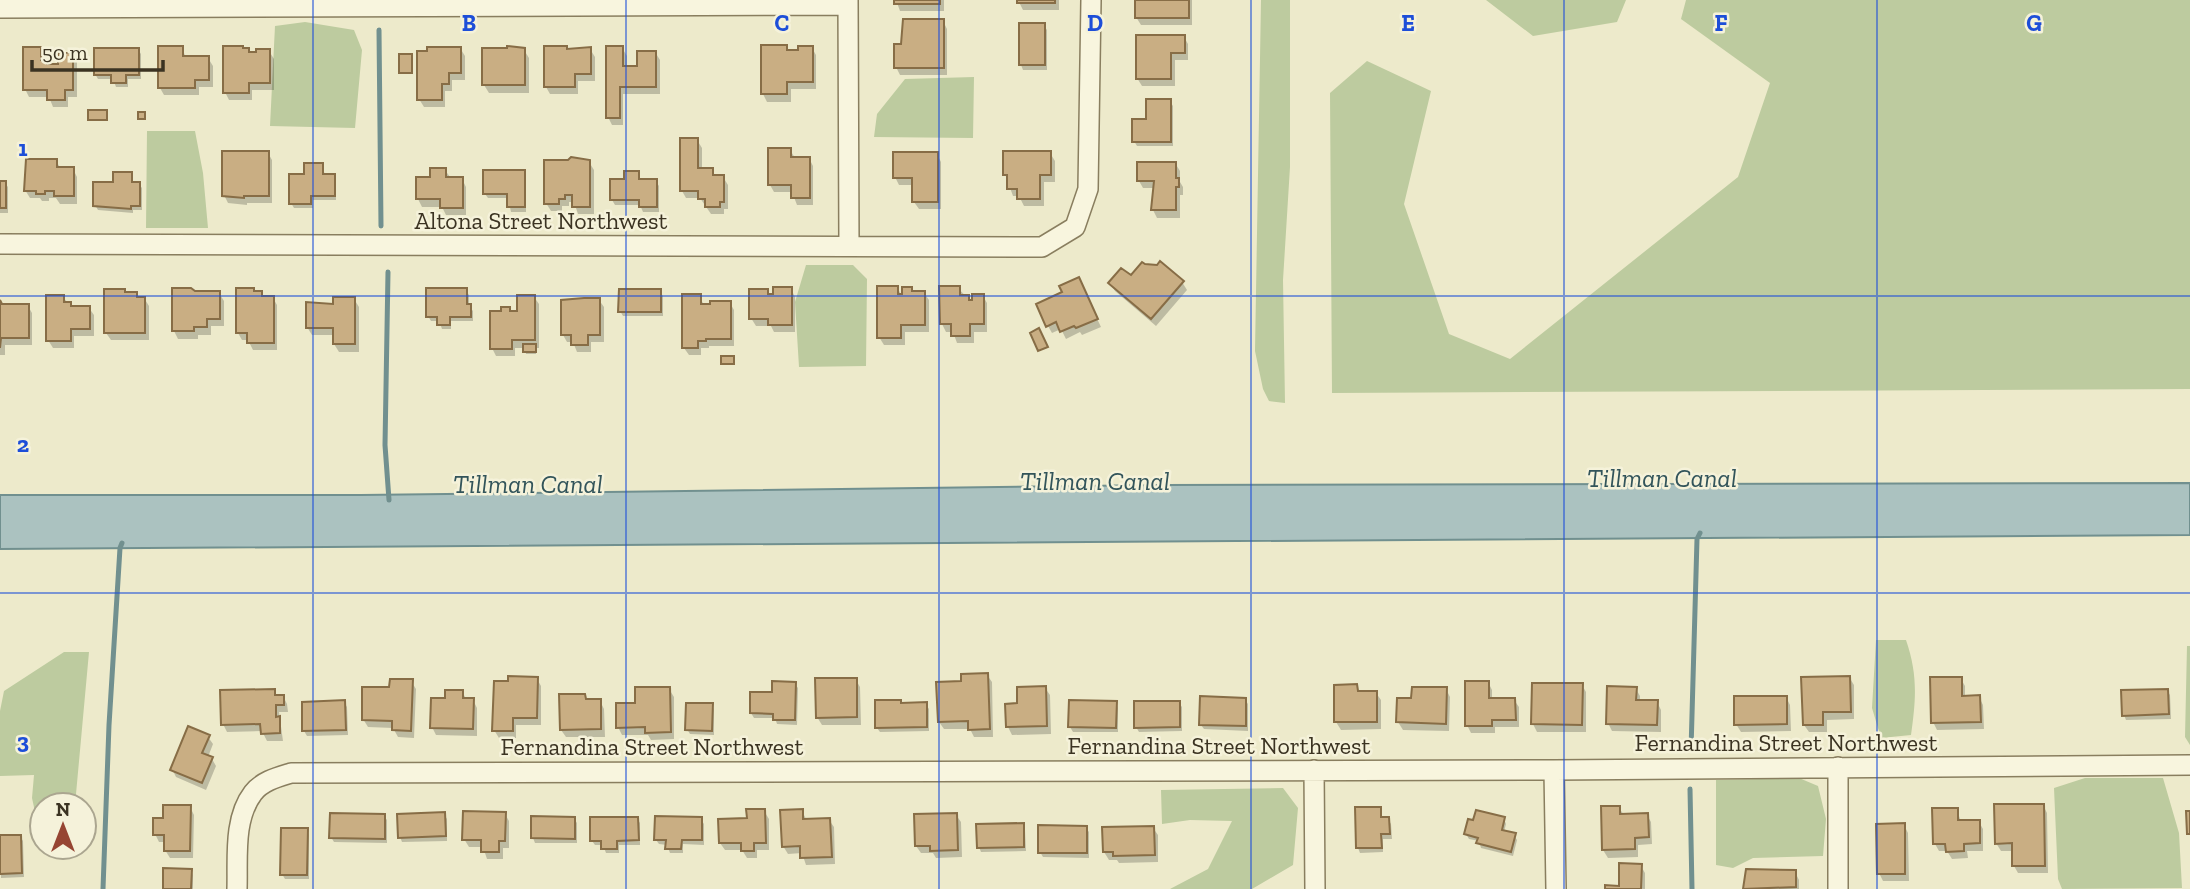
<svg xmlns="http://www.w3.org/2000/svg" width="2190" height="889" viewBox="0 0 2190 889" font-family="'Zilla Slab',serif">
<rect width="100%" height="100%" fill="#edeacb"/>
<path fill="#bdcb9f" d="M 1261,0 L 1290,0 L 1290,167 L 1283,280 L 1285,403 L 1269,401 L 1263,389 L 1255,351 Z
M 1486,0 L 1626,0 L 1617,22 L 1533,36 Z
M 1686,0 L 2190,0 L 2190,389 L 1332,393 L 1330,93 L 1367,61 L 1431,91 L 1404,204 L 1449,334 L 1510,359 L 1738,177 L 1770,83 L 1681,19 Z
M 305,22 L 354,30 L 362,50 L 355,128 L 270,126 L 275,26 Z
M 974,77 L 973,138 L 874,137 L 877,114 L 905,79 Z
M 147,131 L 195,131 L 203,173 L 208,228 L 146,228 Z
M 806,265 L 853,265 L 867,279 L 866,366 L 799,367 L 795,302 Z
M 1876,640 L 1906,640 C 1918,675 1916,699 1911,735 L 1881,738 L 1872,708 Z
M 2187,646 L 2190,646 L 2190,745 L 2185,737 Z
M 64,652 L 89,652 L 75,805 L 42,805 L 42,821 L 37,821 L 32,798 L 34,775 L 0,776 L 0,711 L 4,691 Z
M 1799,778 L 1818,786 L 1826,819 L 1823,856 L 1753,858 L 1733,868 L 1716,865 L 1716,780 Z
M 2085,778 L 2163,778 L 2179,833 L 2182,888 L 2062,889 L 2058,879 L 2054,788 Z
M 1283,788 L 1298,808 L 1293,865 L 1252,889 L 1170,889 L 1208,869 L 1232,821 L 1190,820 L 1162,824 L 1161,790 Z"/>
<path fill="#abc2c0" stroke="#71908f" stroke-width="2" d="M 2190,483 L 2190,535 L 0,549 L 0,495 L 361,495 L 1162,485 Z"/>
<path fill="#0003" d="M 896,0 L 944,0 L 944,11 L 900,11 Z
M 1018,0 L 1059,0 L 1059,10 L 1023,10 Z
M 1136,0 L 1192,0 L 1192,25 L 1141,25 L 1136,17 Z
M 943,21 L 947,29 L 947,75 L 900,75 L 896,67 L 903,46 Z
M 1021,25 L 1044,25 L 1047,30 L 1047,70 L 1023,70 L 1021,65 Z
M 1184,37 L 1188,44 L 1188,60 L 1175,60 L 1175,86 L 1142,86 L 1137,78 Z
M 786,47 L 789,52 L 812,48 L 816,55 L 816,89 L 791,89 L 791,102 L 767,102 L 763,94 Z
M 40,48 L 44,56 L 44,62 L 48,66 L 60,66 L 72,55 L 77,62 L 77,97 L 68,97 L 68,107 L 53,107 L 49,97 L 29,97 L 25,89 Z
M 182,48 L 186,58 L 208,58 L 213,66 L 213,87 L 199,87 L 199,95 L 164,95 L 160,88 Z
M 460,48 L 465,56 L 465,80 L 452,80 L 452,91 L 445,91 L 445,107 L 424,107 L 419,99 Z
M 622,48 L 627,56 L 627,68 L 638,68 L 655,52 L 660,60 L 660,94 L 623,94 L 623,125 L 612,125 L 608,117 Z
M 138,49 L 141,54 L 141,79 L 128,79 L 128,87 L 116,87 L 113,79 L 98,79 L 95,74 Z
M 590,49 L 595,57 L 595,81 L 578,81 L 578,94 L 550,94 L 546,87 L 568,51 Z
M 248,50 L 250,54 L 269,51 L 274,59 L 274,90 L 252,90 L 252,100 L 229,100 L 225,92 Z
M 509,50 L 524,50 L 529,58 L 529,93 L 489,93 L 484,85 Z
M 1170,101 L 1173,106 L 1173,146 L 1137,146 L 1134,141 L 1148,121 Z
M 106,112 L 107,121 L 90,120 Z
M 697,140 L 702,148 L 702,170 L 712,170 L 716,177 L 723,177 L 728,185 L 728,209 L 724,209 L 724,214 L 711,214 L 700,198 L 686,198 L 682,191 Z
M 790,150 L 795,158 L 809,158 L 813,166 L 813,205 L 797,205 L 792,192 L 774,192 L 770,185 Z
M 268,153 L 272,160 L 272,203 L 247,203 L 247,205 L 228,203 L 224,195 Z
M 1050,153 L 1055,161 L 1055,182 L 1044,182 L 1044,206 L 1024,206 L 1019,196 L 1013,196 L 1005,174 Z
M 937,154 L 941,162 L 941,209 L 919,209 L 914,202 L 914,185 L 899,185 L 895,177 Z
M 56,161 L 61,169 L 73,169 L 77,177 L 77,204 L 60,204 L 56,198 L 49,198 L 49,201 L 42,201 L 40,198 L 30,198 L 25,190 L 25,169 Z
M 589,162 L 594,170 L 594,214 L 578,214 L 574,202 L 569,202 L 569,206 L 562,206 L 562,211 L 551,211 L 546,203 Z
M 1175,163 L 1180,171 L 1180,182 L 1183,187 L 1183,195 L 1180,195 L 1180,218 L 1157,218 L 1153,210 L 1155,188 L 1143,188 L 1139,181 Z
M 322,165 L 325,175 L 334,175 L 336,180 L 336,200 L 313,200 L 313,208 L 294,208 L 291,203 L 306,175 Z
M 445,170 L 450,177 L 462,179 L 466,187 L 466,215 L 446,215 L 442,207 L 422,207 L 418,199 L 431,179 Z
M 524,172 L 526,176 L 526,212 L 511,212 L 508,198 L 488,198 L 485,194 Z
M 638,173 L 641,181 L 656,181 L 659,186 L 659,212 L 643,212 L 640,205 L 615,205 L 612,200 L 626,181 Z
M 131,174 L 133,184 L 139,184 L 142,188 L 142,210 L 133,210 L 133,213 L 98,210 L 95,205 L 115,184 Z
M 0,183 L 5,183 L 8,187 L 8,213 L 0,213 Z
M 1131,278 L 1182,282 L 1187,290 L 1156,326 L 1115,291 L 1110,283 Z
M 897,287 L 904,300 L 911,289 L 914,293 L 924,293 L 929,300 L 929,332 L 905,332 L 905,345 L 884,345 L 879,337 Z
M 1082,287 L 1101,327 L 1082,335 L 1080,332 L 1066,339 L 1061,329 L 1052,333 L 1048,326 Z
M 958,288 L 971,302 L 983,296 L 987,303 L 987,332 L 974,332 L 974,343 L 957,343 L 953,332 L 946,332 L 942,324 Z
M 791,289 L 795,297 L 795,332 L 774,332 L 771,326 L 756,326 L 751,318 L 767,291 L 770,296 Z
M 124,290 L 126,294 L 136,294 L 139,298 L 144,298 L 149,306 L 149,340 L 111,340 L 106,333 Z
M 466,290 L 469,295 L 469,306 L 473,311 L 473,321 L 451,321 L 451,329 L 442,329 L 439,321 L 431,321 L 428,316 Z
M 660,291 L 663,296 L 663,316 L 623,316 L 620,311 Z
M 219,293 L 224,301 L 224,326 L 211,326 L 211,335 L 198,335 L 198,339 L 178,339 L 174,331 Z
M 255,293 L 261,293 L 264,298 L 273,298 L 277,305 L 277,350 L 253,350 L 248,340 L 242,340 L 238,333 Z
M 699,296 L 704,305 L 730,303 L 734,310 L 734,346 L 709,346 L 709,348 L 701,348 L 701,355 L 689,355 L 684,348 Z
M 63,297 L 72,308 L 89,308 L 94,315 L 94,336 L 74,336 L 74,348 L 53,348 L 48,340 Z
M 534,297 L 539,304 L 539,348 L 536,348 L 536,354 L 526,354 L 525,348 L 515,348 L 515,356 L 496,356 L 492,348 L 511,312 L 519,312 Z
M 354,299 L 359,307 L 359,352 L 339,352 L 334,344 L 334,335 L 312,335 L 307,327 L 334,306 Z
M 599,300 L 604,307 L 604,342 L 591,342 L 591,352 L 577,352 L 573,342 L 567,342 L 563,335 Z
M 0,302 L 3,306 L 28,306 L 32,313 L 32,345 L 5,345 L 5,355 L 0,355 Z
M 987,675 L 992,682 L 993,737 L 974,737 L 970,729 L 944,729 L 939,722 L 963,683 Z
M 1849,677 L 1854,685 L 1854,719 L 1827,720 L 1827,732 L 1809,732 L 1804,725 Z
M 537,679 L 541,686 L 541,725 L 516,725 L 516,738 L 499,738 L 494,730 Z
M 1961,679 L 1965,686 L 1965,697 L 1979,697 L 1983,705 L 1984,729 L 1937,730 L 1933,722 Z
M 856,680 L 860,687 L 861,725 L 822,725 L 817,717 Z
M 411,681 L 416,689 L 414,738 L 398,737 L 393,728 L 368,727 L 363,719 L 391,689 Z
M 1488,682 L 1492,690 L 1492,700 L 1514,700 L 1519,707 L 1519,727 L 1495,727 L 1495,733 L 1471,733 L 1467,725 Z
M 795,684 L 798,688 L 797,725 L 777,724 L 775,718 L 754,718 L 751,713 L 774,694 Z
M 1582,685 L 1586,692 L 1586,732 L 1537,732 L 1533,724 Z
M 1356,686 L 1360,693 L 1376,693 L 1381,700 L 1381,729 L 1341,730 L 1336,722 Z
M 1045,688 L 1050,695 L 1051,734 L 1012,735 L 1008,727 L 1019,705 Z
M 669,689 L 674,697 L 674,739 L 651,740 L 648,735 L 622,735 L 618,727 L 636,705 Z
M 1446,689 L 1450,697 L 1449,731 L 1403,730 L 1398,722 Z
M 1636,689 L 1640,696 L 1640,702 L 1657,702 L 1661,710 L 1661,732 L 1612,731 L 1608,723 Z
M 274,690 L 277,697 L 283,696 L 287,704 L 288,712 L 279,712 L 283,741 L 267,741 L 262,731 L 227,732 L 223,724 Z
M 2167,690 L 2170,695 L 2171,719 L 2126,720 L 2124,715 Z
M 462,692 L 467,700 L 473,700 L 477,708 L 477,736 L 436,735 L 432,727 L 447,700 Z
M 584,696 L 588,701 L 600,701 L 604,709 L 605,737 L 566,737 L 561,730 Z
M 1786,697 L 1790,705 L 1791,731 L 1741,732 L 1736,724 Z
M 1245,699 L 1248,704 L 1248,731 L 1204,729 L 1201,725 Z
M 344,702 L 347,707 L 348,735 L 307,736 L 304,731 Z
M 1116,703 L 1118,708 L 1118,732 L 1073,732 L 1070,727 Z
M 1179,703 L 1182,707 L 1182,731 L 1139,732 L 1136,727 Z
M 926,704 L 929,709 L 929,731 L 880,732 L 877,728 Z
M 712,705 L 714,710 L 714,735 L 690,734 L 687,729 Z
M 208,737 L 213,744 L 208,757 L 212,759 L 216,766 L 206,790 L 176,777 L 172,769 Z
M 2043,805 L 2047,813 L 2048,873 L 2018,873 L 2014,866 L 2013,851 L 2001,851 L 1996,843 Z
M 190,807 L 194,815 L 193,858 L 170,858 L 165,850 L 166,842 L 159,842 L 155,834 L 165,820 Z
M 1619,808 L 1624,815 L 1647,815 L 1651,822 L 1652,844 L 1638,845 L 1638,857 L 1608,858 L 1603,850 Z
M 1380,809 L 1383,819 L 1388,819 L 1391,824 L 1392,839 L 1383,839 L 1383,852 L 1360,853 L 1358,848 Z
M 1957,810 L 1961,822 L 1979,822 L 1983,829 L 1983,851 L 1967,851 L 1968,858 L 1952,859 L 1947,851 L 1939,851 L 1935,844 Z
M 764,811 L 769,819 L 769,850 L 757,850 L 757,858 L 747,858 L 742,850 L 725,850 L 720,843 L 748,820 Z
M 802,811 L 807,821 L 829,820 L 834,827 L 835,864 L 806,865 L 802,853 L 788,854 L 783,846 Z
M 444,814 L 447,819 L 447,841 L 402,842 L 400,837 Z
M 505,814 L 509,821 L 509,848 L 503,848 L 503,859 L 487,859 L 483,847 L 469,847 L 464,839 Z
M 956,815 L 961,822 L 962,857 L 936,858 L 933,853 L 921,853 L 916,846 Z
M 384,816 L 387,820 L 387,843 L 334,842 L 331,837 Z
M 574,818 L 577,823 L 577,843 L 535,843 L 533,838 Z
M 637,818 L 640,823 L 640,845 L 619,845 L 619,853 L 606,853 L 603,845 L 595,845 L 592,841 Z
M 701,819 L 704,824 L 704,845 L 683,844 L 683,853 L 670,853 L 667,845 L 659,844 L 656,840 Z
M 1504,819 L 1506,824 L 1504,832 L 1514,835 L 1517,840 L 1513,856 L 1481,848 L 1479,841 L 1469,839 L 1466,834 Z
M 1023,825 L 1025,830 L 1026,851 L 981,852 L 979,847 Z
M 1904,825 L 1908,833 L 1909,881 L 1883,881 L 1879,873 Z
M 1086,828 L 1089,832 L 1089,858 L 1043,857 L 1040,852 Z
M 1153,828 L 1158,835 L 1158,862 L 1119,863 L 1117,860 L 1109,860 L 1104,852 Z
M 307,830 L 309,835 L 309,879 L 285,879 L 282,874 Z
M 20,836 L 23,841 L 24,877 L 1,878 L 0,837 Z
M 1641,866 L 1645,873 L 1645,889 L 1607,889 L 1620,887 Z
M 191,870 L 193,875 L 193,889 L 164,889 Z
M 1748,871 L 1795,872 L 1799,880 L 1799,889 L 1746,889 Z"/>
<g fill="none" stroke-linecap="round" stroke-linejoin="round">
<path stroke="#71908f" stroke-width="5" d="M 379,30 L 381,226
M 388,272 L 385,445 L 389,500
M 1691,750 L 1697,539 L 1700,533
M 1690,789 L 1692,889
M 103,889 L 109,725 L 120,548 L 122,543"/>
</g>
<path fill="#c9ae83" stroke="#876d46" stroke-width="2" d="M 894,0 L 940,0 L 940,4 L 894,4 Z
M 1017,0 L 1055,0 L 1055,3 L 1017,3 Z
M 1135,0 L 1189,0 L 1189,18 L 1135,18 Z
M 903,19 L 944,19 L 944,68 L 894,68 L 894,44 L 901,44 Z
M 1019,23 L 1045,23 L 1045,65 L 1019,65 Z
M 1136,35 L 1185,35 L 1185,53 L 1171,53 L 1171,79 L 1136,79 Z
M 761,45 L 787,45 L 787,50 L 798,50 L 798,46 L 813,46 L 813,82 L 787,82 L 787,94 L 761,94 Z
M 158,46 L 183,46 L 183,56 L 209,56 L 209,80 L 195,80 L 195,88 L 158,88 Z
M 223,46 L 243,46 L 243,48 L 249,48 L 249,52 L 256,52 L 256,49 L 270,49 L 270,83 L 249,83 L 249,93 L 223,93 Z
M 507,46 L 525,48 L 525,85 L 482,85 L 482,48 L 507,48 Z
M 544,46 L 567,46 L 567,49 L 591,47 L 591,74 L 575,74 L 575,87 L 544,87 Z
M 606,46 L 623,46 L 623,66 L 637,66 L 637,51 L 656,51 L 656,87 L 620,87 L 620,118 L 606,118 Z
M 23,47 L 41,47 L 41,60 L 47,60 L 47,64 L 58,64 L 58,53 L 73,53 L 73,90 L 65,90 L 65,100 L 47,100 L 47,90 L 23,90 Z
M 427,47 L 461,47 L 461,73 L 449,73 L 449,84 L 442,84 L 442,100 L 417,100 L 417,51 L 427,51 Z
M 94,48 L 139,48 L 139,75 L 126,75 L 126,83 L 111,83 L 111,75 L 94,75 Z
M 399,54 L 412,54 L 412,73 L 399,73 Z
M 1146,99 L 1171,99 L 1171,142 L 1132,142 L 1132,119 L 1146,119 Z
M 88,110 L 107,110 L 107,120 L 88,120 Z
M 138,112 L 145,112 L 145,119 L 138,119 Z
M 680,138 L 698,138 L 698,168 L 713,168 L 713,175 L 724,175 L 724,202 L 720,202 L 720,207 L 705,207 L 705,199 L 698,199 L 698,191 L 680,191 Z
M 768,148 L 791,148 L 791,157 L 810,157 L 810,198 L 791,198 L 791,185 L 768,185 Z
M 222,151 L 269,151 L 269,196 L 244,196 L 244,198 L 222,196 Z
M 1003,151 L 1051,151 L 1051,175 L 1040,175 L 1040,199 L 1017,199 L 1017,189 L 1007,189 L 1007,175 L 1003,175 Z
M 893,152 L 938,152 L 938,202 L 912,202 L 912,178 L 893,178 Z
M 571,157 L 590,160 L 590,207 L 572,207 L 572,195 L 565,195 L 565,199 L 559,199 L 559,204 L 544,204 L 544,160 L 568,160 Z
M 26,159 L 57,159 L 57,167 L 74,167 L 74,196 L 54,196 L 54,191 L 45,191 L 45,194 L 36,194 L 36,191 L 24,191 Z
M 1137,162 L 1176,162 L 1176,178 L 1179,178 L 1179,187 L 1176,187 L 1176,210 L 1151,210 L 1154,181 L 1137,181 Z
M 304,163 L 323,163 L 323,174 L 335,174 L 335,196 L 311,196 L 311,204 L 289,204 L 289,174 L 304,174 Z
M 430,168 L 446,168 L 446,177 L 463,177 L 463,208 L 440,208 L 440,199 L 416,199 L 416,177 L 430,177 Z
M 483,170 L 525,170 L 525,207 L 507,207 L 507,194 L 483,194 Z
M 624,171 L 639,171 L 639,179 L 657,179 L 657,207 L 639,207 L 639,200 L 610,200 L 610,179 L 624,179 Z
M 113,172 L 132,172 L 132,182 L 140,182 L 140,206 L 131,206 L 131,209 L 93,206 L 93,182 L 113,182 Z
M 0,181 L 6,181 L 6,208 L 0,208 Z
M 1160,261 L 1184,281 L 1151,319 L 1108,283 L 1121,268 L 1131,275 L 1142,262 L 1145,264 L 1157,265 Z
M 1079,277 L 1098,319 L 1076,328 L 1074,326 L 1060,332 L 1056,322 L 1046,327 L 1036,304 L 1062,292 L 1059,286 Z
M 877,286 L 898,286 L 898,294 L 902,294 L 902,287 L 912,287 L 912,291 L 925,291 L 925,325 L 901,325 L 901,338 L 877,338 Z
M 939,286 L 960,286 L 960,295 L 969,295 L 969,300 L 972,300 L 972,294 L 984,294 L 984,324 L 970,324 L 970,336 L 951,336 L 951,324 L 940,324 Z
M 773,287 L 792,287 L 792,325 L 768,325 L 768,319 L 749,319 L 749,289 L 768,289 L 768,294 L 773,294 Z
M 172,288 L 191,288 L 195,291 L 220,291 L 220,319 L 207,319 L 207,327 L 194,327 L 194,331 L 172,331 Z
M 236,288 L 254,288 L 254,291 L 262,291 L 262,296 L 274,296 L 274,343 L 247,343 L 247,333 L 236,333 Z
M 426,288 L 467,288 L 467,304 L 471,304 L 471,317 L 450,317 L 450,325 L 437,325 L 437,317 L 426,317 Z
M 104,289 L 125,289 L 125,292 L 137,292 L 137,297 L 145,297 L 145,333 L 104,333 Z
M 619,289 L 661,289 L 661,312 L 618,312 Z
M 682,294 L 701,294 L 701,304 L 710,304 L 710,301 L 731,301 L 731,339 L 706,339 L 706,341 L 698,341 L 698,348 L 682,348 Z
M 46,295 L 64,295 L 64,302 L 71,302 L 71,306 L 90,306 L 90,329 L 71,329 L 71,341 L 46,341 Z
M 517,295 L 535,295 L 535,340 L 512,340 L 512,349 L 490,349 L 490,311 L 501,311 L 501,307 L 510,307 L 510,311 L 517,311 Z
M 333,297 L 355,297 L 355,344 L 333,344 L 333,328 L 306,328 L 306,302 L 333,304 Z
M 584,298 L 600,298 L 600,335 L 588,335 L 588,345 L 571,345 L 571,335 L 561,335 L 561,300 Z
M 0,300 L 2,304 L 29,304 L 29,338 L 1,338 L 0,348 Z
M 1039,328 L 1048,347 L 1038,351 L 1030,333 Z
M 523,344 L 536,344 L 536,352 L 523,352 Z
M 721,356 L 734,356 L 734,364 L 721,364 Z
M 988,673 L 990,729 L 968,730 L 968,721 L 938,722 L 936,682 L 961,681 L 961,674 Z
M 508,676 L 538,677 L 537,718 L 513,718 L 513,731 L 492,731 L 494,681 L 508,681 Z
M 1850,676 L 1851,712 L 1823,712 L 1823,725 L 1803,725 L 1801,677 Z
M 1930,677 L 1962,677 L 1962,696 L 1980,695 L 1981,722 L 1931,723 Z
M 815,678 L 857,678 L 857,717 L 816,718 Z
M 390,679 L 413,679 L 411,731 L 392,730 L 392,721 L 362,720 L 362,687 L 389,687 Z
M 772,681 L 796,682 L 795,720 L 773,720 L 773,714 L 750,713 L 750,692 L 772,692 Z
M 1465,681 L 1489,681 L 1489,698 L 1515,698 L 1516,720 L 1492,720 L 1492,726 L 1465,726 Z
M 1532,683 L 1583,683 L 1582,725 L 1531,724 Z
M 1357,684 L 1358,691 L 1377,691 L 1377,722 L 1334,722 L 1334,685 Z
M 1046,686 L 1047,726 L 1006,727 L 1005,704 L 1017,703 L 1017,687 Z
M 1607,686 L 1637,687 L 1636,700 L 1658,700 L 1657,725 L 1606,724 Z
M 635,687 L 670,687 L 671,732 L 645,733 L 645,727 L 616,728 L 616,703 L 635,703 Z
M 1412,687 L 1447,687 L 1446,724 L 1396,722 L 1397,698 L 1411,698 Z
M 275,689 L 275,695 L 284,695 L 284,705 L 276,705 L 276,717 L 280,716 L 280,733 L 261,734 L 260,724 L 221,725 L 220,690 Z
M 2168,689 L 2169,714 L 2122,716 L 2121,690 Z
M 445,690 L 463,690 L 463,698 L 474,698 L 473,729 L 430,728 L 431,698 L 445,698 Z
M 559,694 L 585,694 L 586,699 L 601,699 L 601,729 L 560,730 Z
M 1200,696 L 1246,698 L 1246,726 L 1199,725 Z
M 1734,696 L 1787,696 L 1787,724 L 1734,725 Z
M 345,700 L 346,730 L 302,731 L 302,702 Z
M 875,700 L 901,700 L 901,703 L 927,702 L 927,727 L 875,728 Z
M 1069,700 L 1117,701 L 1116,728 L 1068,727 Z
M 1134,701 L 1180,701 L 1180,727 L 1134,728 Z
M 686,703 L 713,703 L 712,731 L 685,730 Z
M 188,726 L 210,735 L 202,753 L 213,757 L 202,783 L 170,770 Z
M 1994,804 L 2044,804 L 2045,866 L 2012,866 L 2012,843 L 1995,844 Z
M 163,805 L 191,805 L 190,851 L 164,851 L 164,835 L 153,835 L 153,818 L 163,818 Z
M 1601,806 L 1620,806 L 1620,814 L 1648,813 L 1649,837 L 1635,838 L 1635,849 L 1602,850 Z
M 1355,807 L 1381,807 L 1381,817 L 1389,817 L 1390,834 L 1381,834 L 1382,848 L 1356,848 Z
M 1932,808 L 1958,808 L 1958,820 L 1980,820 L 1980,843 L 1964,844 L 1964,851 L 1946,852 L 1945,844 L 1933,844 Z
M 746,809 L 765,809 L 766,843 L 754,843 L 754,851 L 741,851 L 741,843 L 719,843 L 718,819 L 747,818 Z
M 803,809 L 803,819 L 830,818 L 832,857 L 800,858 L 800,846 L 782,847 L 780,810 Z
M 1476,810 L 1505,817 L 1502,830 L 1516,833 L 1511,852 L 1476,843 L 1478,838 L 1464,834 L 1468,819 L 1473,820 Z
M 463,811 L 506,812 L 505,841 L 499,841 L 499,852 L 481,852 L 481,840 L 462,840 Z
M 2186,811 L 2190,811 L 2190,834 L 2187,834 Z
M 445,812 L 446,836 L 398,838 L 397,814 Z
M 330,813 L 385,814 L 385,839 L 329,838 Z
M 957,813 L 958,850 L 930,851 L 930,846 L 915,846 L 914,814 Z
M 531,816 L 575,817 L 575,839 L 531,838 Z
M 655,816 L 702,817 L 702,840 L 682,840 L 681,849 L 665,849 L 666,840 L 654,840 Z
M 590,817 L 638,817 L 639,840 L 617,841 L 617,849 L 601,849 L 601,841 L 590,841 Z
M 1024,823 L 1024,847 L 977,848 L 976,824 Z
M 1905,823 L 1905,874 L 1877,874 L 1876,824 Z
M 1038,825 L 1087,826 L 1087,853 L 1038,853 Z
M 1154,826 L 1155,855 L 1113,856 L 1113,852 L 1103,852 L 1102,827 Z
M 281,828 L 308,828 L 307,875 L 280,875 Z
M 0,835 L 21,835 L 22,873 L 0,874 Z
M 1619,863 L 1642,864 L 1641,889 L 1605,889 L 1605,885 L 1619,886 Z
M 163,868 L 192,869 L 191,889 L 163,889 Z
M 1746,869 L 1796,870 L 1796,887 L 1743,889 Z"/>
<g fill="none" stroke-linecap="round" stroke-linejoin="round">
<defs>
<path id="minor" d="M 848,0 L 849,246
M 0,8 L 848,5
M 0,244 L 1042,247 L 1075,227 L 1088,189 L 1091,0
M 1314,770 L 1315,889
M 1554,770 L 1556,889
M 237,889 C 238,859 233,819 253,793 C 262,781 278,777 291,773 L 1554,770 L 2190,765
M 1838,889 L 1838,767"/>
</defs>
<use href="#minor" stroke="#897e5f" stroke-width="22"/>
<use href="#minor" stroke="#f8f5de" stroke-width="19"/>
</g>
<path fill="none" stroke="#1d4ed8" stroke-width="2" stroke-opacity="0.55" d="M 313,0 L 313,889M 626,0 L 626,889M 939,0 L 939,889M 1251,0 L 1251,889M 1564,0 L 1564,889M 1877,0 L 1877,889M 0,296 L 2190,296M 0,593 L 2190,593"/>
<g text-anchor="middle" stroke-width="5" stroke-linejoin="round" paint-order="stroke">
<g font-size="24" fill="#3b3322" stroke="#f5f2da">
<text x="541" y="229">Altona Street Northwest</text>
<text x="1786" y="751">Fernandina Street Northwest</text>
<text x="1219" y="754">Fernandina Street Northwest</text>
<text x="652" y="755">Fernandina Street Northwest</text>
</g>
<g font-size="26" font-style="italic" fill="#32545a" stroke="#f5f2da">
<text x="1662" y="487">Tillman Canal</text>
<text x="1095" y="490">Tillman Canal</text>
<text x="528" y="493">Tillman Canal</text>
</g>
</g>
<g font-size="23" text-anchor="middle" font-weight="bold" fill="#1d4ed8" stroke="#f5f2da" stroke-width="5" stroke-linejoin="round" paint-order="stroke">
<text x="469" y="31">B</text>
<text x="782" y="31">C</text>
<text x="1095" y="31">D</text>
<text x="1408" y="31">E</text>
<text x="1721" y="31">F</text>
<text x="2034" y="31">G</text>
<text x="23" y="156">1</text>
<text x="23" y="452">2</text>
<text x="23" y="749">3</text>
</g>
<g transform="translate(63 826)"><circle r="33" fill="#f5f2da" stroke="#aba690" stroke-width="2"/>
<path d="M0-5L12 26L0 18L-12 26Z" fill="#964532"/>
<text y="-10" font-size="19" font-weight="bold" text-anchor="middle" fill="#3b3322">N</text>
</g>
<path d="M32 60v10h131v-10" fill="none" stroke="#3b3322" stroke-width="3.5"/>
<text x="42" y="60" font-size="21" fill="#3b3322" stroke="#f5f2da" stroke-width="5" paint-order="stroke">50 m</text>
</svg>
